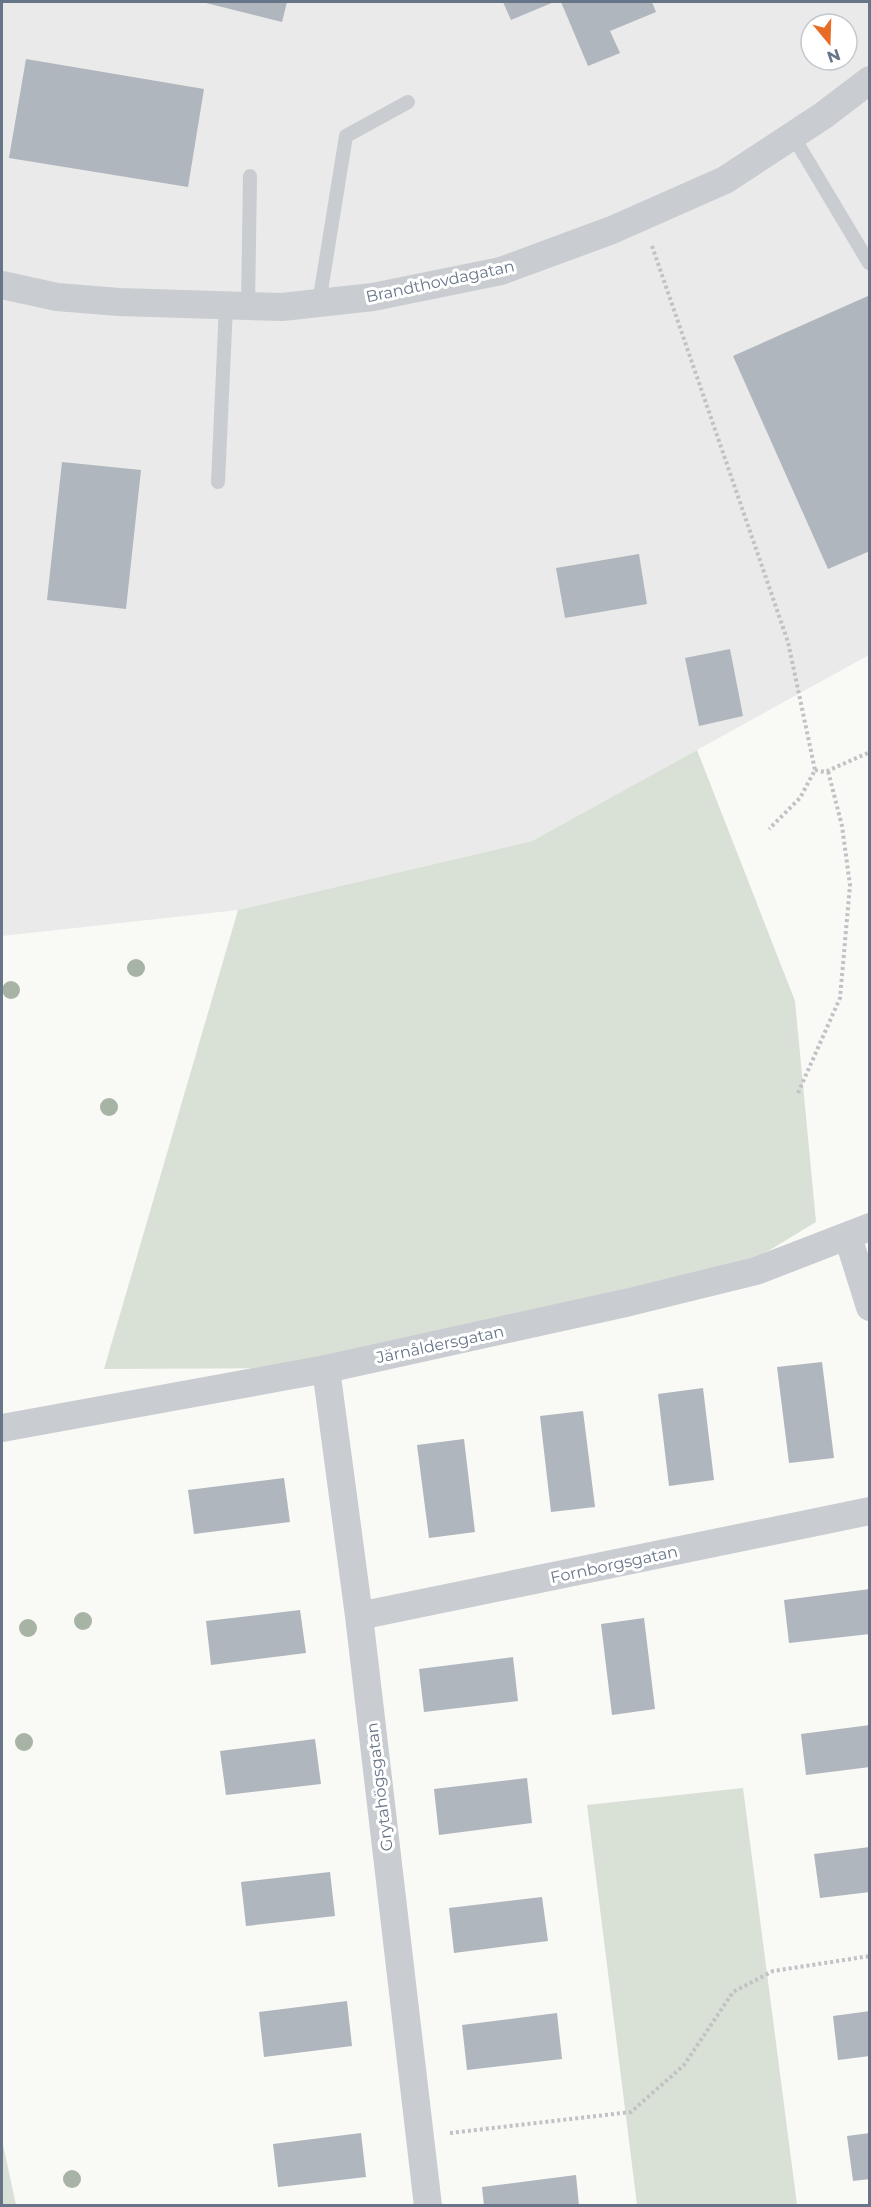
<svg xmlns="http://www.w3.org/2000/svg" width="871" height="2207" viewBox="0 0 871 2207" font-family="Montserrat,sans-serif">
<rect width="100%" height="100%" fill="#f9f9f6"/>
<path fill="#e9eae9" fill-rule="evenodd" d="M 2,2 L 869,2 L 869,655 L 532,841 L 238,910 L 2,936 ZM 811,24 L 847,24 L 847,60 L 811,60 Z"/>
<path fill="#d9e1d7" d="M 697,750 L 795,1001 L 816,1222 L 740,1268 L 325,1368 L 104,1369 L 238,910 L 532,841 Z
M 743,1788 L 797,2205 L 637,2205 L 587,1805 Z
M 2,2140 L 16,2205 L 2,2205 Z"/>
<path fill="#afb6bd" d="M 202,2 L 287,2 L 282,22 Z
M 503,2 L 554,2 L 511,20 Z
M 561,2 L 652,2 L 656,12 L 610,31 L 620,53 L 588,66 Z
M 26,59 L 204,89 L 188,187 L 9,158 Z
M 868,296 L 870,551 L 828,569 L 733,356 Z
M 62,462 L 141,470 L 126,609 L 47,600 Z
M 639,554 L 647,604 L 565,618 L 556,568 Z
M 730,649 L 743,716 L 699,726 L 685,658 Z
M 822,1362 L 834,1458 L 789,1463 L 777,1367 Z
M 703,1388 L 714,1480 L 669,1486 L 658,1394 Z
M 583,1411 L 595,1507 L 551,1512 L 540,1416 Z
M 464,1439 L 475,1532 L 429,1538 L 417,1445 Z
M 284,1478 L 290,1522 L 194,1534 L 188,1490 Z
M 870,1589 L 870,1634 L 789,1643 L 784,1600 Z
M 300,1610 L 306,1653 L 211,1665 L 206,1621 Z
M 644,1618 L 655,1709 L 612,1715 L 601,1624 Z
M 513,1657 L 518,1701 L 424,1712 L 419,1669 Z
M 870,1725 L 870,1767 L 806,1775 L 801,1734 Z
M 315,1739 L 321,1784 L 226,1795 L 220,1751 Z
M 527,1778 L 532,1823 L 439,1835 L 434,1789 Z
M 870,1847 L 870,1892 L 820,1898 L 814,1854 Z
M 330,1872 L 335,1916 L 246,1926 L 241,1882 Z
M 542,1897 L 548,1941 L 454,1953 L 449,1908 Z
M 347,2001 L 352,2046 L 264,2057 L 259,2012 Z
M 870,2011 L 870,2056 L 838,2060 L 833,2016 Z
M 557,2013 L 562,2059 L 467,2070 L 462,2025 Z
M 361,2133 L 366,2177 L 278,2187 L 273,2144 Z
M 870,2133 L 870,2179 L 853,2181 L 847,2136 Z
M 576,2175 L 579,2206 L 484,2206 L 482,2187 Z"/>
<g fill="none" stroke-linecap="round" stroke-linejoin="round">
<path stroke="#c0c2c5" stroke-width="4" stroke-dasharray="3 3" stroke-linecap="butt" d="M 652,246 L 788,642 L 815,770 L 800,798 L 769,829
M 815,770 L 825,772 L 870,752
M 798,1093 L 840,998 L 850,885 L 842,826 L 828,771
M 450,2133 L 631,2112 L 684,2065 L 733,1992 L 773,1971 L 870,1956"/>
<path stroke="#c9ccd0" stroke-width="14" d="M 793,136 L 869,263
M 319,303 L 346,136 L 408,102
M 248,306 L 250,176
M 218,482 L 226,306"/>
<path stroke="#c9ccd0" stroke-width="28" d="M 2,285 L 57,297 L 119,302 L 282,307 L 373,297 L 501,271 L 612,230 L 725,180 L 824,115 L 870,80
M 848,1237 L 870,1307
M 326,1369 L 359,1616 L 428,2206
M 2,1428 L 326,1369 L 630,1302 L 756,1271 L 870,1227
M 359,1616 L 870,1511"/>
</g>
<g fill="#a7b3a5">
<circle cx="136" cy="968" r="9"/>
<circle cx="11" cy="990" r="9"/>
<circle cx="109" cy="1107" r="9"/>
<circle cx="83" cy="1621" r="9"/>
<circle cx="28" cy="1628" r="9"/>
<circle cx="24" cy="1742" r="9"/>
<circle cx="72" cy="2179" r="9"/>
</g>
<g text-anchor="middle" stroke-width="6" stroke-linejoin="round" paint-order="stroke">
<g font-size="16" fill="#677588" stroke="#fff">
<text transform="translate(440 281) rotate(-12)" y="6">Brandthovdagatan</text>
<text transform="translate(440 1344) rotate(-12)" y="6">Järnåldersgatan</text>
<text transform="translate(614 1564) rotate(-12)" y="6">Fornborgsgatan</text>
<text transform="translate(379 1787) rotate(-97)" y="6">Grytahögsgatan</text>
</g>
</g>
<rect width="871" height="2207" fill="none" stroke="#677588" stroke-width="6"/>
<g transform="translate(829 42) rotate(161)"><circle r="28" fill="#ffffff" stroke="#c2c8cf" stroke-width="1.5"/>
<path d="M0-4.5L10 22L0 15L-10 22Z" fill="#e96c26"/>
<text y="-9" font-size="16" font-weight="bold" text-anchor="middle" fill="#677588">N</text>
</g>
</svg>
